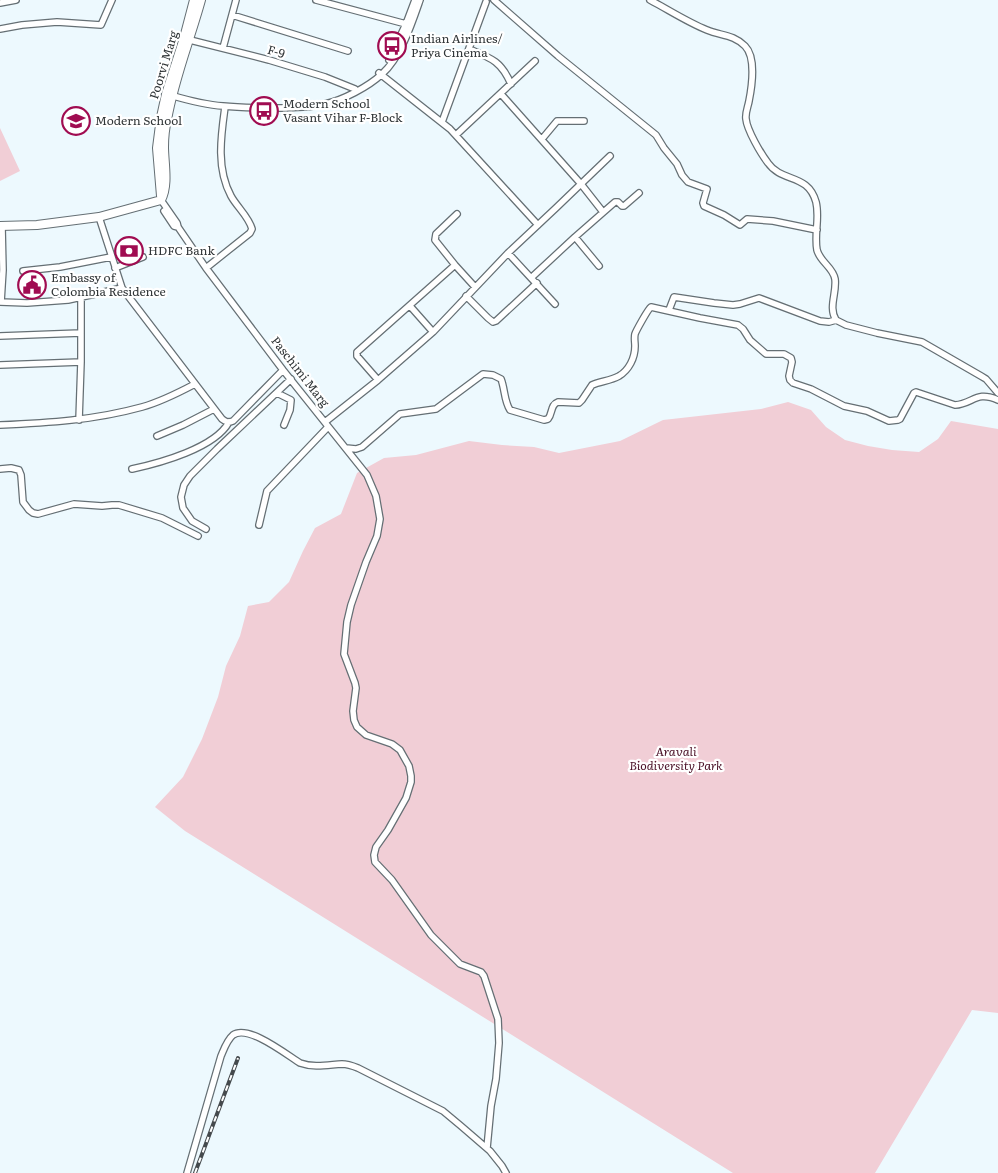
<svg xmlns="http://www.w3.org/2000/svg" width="998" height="1173" viewBox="0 0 998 1173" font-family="Literata,serif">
<rect width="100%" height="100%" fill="#edf9fe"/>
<path fill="#f1ced6" d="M 0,128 L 20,171 L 0,181 Z
M 788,402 L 811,410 L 826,427 L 845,440 L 868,446 L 892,450 L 919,452 L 938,439 L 951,421 L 998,429 L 998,1013 L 972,1010 L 875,1173 L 733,1173 L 185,831 L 155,807 L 183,777 L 202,739 L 218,697 L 226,666 L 240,636 L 248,606 L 269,602 L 289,582 L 303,551 L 315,528 L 341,514 L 357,473 L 384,458 L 416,455 L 469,441 L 502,445 L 534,447 L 559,453 L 620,441 L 663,420 L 761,409 Z"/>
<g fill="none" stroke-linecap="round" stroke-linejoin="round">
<defs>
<path id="minor" d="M 316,0 L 406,24
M 494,0 L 558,56 L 656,135 L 664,148 L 677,164 L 682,175 L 688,182 L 707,189 L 703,203 L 704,206 L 724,215 L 740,225 L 747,219 L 773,221 L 817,230
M 650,0 C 669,10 687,22 707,30 C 721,36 733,34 745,46 C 756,57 752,86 749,101 C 748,107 745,113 746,119 C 747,130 761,154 768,163 C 782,183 808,173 816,202 C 820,218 814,234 817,250 C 820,262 833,267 835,279 C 837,293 828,307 836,320 L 846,325 L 877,333 L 922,342 L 981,376 L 986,379 L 998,393
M 0,3 L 16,0
M 232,15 L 348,51
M 0,29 L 22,25 L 57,22 L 101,25 L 112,0
M 186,39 L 269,60 L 325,77 L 355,89
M 223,48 L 236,0
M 469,49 C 491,58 501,61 511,84
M 389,60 L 406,24 L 415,0
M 379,73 L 450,129 L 538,225
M 501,94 L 581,184 L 603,212
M 170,95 C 187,100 205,105 223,106 C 241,108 261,108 280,108 C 295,107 310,108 325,104 C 343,100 368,87 382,74 C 401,57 412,23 420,0
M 442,122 L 486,2
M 456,135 L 535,61
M 542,139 L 557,121 L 584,121
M 161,200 L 177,223 L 178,227 L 206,268 L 283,370 L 367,475 L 376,496 L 380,519 L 377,536 L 366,562 L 351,605 L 347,622 L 344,654 L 355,683 L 356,688 L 353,711 L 354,720 L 357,727 L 366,735 L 392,744 L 400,750 L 409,766 L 411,776 L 411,782 L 406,798 L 388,830 L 376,847 L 374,855 L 375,862 L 392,880 L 431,935 L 460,964 L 481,972 L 484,976 L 498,1019 L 499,1043 L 496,1079 L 491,1106 L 487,1148
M 164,211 L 174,226 L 178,227
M 457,214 L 436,234 L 435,240 L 455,265 L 475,287
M 99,217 L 122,288 L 222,419 C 226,422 228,423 233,421 L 283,370
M 575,237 L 599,266
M 508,253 L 555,304
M 115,268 L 143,257
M 206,268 L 250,233 L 252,229 C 249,217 237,207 231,196 C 216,168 221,136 225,107
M 23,271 L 60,267 L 111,257
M 532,277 L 575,237 L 615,202 L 618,202 L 622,206 L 624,206 L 639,193
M 466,296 L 488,318 L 493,322 L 496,321 L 537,283
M 0,302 L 27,303 L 68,300 L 122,288
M 1,302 L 3,270 L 2,226
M 410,306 L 433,332
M 669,310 L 674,297 L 714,303 L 733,305 L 740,304 L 759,298 L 820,321 L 829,322 L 836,320
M 0,336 L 81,333
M 0,365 L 81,362
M 378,380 L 357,356 L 357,352 L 455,265
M 277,393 L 291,400 L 290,410 L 284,425
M 79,420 L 81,362 L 81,297
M 325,422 L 378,380 L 433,332 L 508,253 L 557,207 L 610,156
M 0,425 C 48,423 95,420 142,407 C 160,402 178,393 195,384
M 157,436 L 183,425 L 214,409
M 346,448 L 356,449 L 362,447 L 400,414 L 436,409 L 483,374 L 493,375 L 501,379 C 505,389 504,401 510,410 L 544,420 L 548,419 C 553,413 550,405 558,402 L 579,403 L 582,400 L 592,385 C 601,381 610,381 619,376 C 629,370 635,358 635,346 C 635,342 634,338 635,334 C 636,331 648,309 651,307 L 700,318 L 738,325 L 743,329 L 750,340 L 766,354 L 784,354 L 791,358 L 792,362 L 789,376 L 790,380 L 793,383 L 811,389 L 844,406 L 867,411 L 889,421 L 898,420 L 900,419 L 914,393 L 916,392 L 955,405 C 973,404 976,390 998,400
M 0,469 L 11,468 L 19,470 L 21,475 L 23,502 L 29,510 L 33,513 L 38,514 L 74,504 L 102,506 L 112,505 L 119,505 L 162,518 L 198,536
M 132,469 C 160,463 215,448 229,422
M 259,525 L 267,491 L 328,427
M 206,529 L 192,521 L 183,508 L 181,497 L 184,485 L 190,476 L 217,449 L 291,379
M 187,1173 L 221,1056 C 224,1049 227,1040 233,1035 C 248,1024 287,1055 300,1063 C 314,1068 327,1065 342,1064 C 347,1064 353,1066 358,1068 L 443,1111 L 461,1126 L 490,1151 L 502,1166 L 506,1173"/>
<path id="major" d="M 161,196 L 157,148 L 161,117 L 166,94 L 184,38 L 194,0
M 161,200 C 169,185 164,163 164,147 C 164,138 165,128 167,120 C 174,79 190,40 201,0
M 0,226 L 37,225 L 99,217 L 161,200"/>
</defs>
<use href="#minor" stroke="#656f74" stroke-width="8"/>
<use href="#major" stroke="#656f74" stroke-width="10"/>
<use href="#minor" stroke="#fff" stroke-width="5.5"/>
<use href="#major" stroke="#fff" stroke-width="8"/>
<defs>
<path id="rail" d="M 195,1173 L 238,1058"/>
</defs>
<use href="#rail" stroke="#454a4d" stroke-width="4"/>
<use href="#rail" stroke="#fff" stroke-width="2" stroke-dasharray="5.5" stroke-linecap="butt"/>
</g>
<defs>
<symbol id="bus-ring" viewBox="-11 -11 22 22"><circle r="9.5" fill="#fff" stroke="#a00c51" stroke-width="1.5"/><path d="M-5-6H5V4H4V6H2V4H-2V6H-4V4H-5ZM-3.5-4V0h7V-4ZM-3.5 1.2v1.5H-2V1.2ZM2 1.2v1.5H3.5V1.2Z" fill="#a00c51"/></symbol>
<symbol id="school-ring" viewBox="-11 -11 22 22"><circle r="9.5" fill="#fff" stroke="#a00c51" stroke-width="1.5"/><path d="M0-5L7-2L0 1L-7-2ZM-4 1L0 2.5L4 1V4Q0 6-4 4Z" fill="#a00c51"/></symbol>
<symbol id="bank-ring" viewBox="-11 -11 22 22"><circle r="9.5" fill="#fff" stroke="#a00c51" stroke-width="1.5"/><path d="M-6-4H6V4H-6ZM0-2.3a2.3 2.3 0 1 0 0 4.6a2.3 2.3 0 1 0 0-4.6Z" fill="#a00c51"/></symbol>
<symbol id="civic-ring" viewBox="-11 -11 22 22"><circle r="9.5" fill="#fff" stroke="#a00c51" stroke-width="1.5"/><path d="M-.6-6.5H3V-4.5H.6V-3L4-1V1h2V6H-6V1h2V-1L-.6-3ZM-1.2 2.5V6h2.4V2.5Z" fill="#a00c51"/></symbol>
</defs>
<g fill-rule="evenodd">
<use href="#bus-ring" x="376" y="30" width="32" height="32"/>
<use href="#bus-ring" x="248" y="95" width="32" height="32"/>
<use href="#school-ring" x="60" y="105" width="32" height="32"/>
<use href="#bank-ring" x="113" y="235" width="32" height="32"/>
<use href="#civic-ring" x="16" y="269" width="32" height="32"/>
</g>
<g text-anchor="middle" stroke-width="4.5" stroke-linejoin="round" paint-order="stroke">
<g font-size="12" fill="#303537" stroke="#fff" text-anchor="start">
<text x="411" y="43">Indian Airlines/<tspan x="411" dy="14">Priya Cinema</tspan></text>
<text x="283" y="108">Modern School<tspan x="283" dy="14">Vasant Vihar F-Block</tspan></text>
<text x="95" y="125">Modern School</text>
<text x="148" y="255">HDFC Bank</text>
<text x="51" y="282">Embassy of<tspan x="51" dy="14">Colombia Residence</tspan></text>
</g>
<g font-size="12" fill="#303537" stroke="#fff">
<text transform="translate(276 52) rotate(17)" y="4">F-9</text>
<text transform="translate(164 65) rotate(-73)" y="4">Poorvi Marg</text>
<text transform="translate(300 372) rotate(52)" y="4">Paschimi Marg</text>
</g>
<g font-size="12" font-style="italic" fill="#4a1026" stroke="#fff">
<text x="676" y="756">Aravali<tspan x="676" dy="14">Biodiversity Park</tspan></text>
</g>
</g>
</svg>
